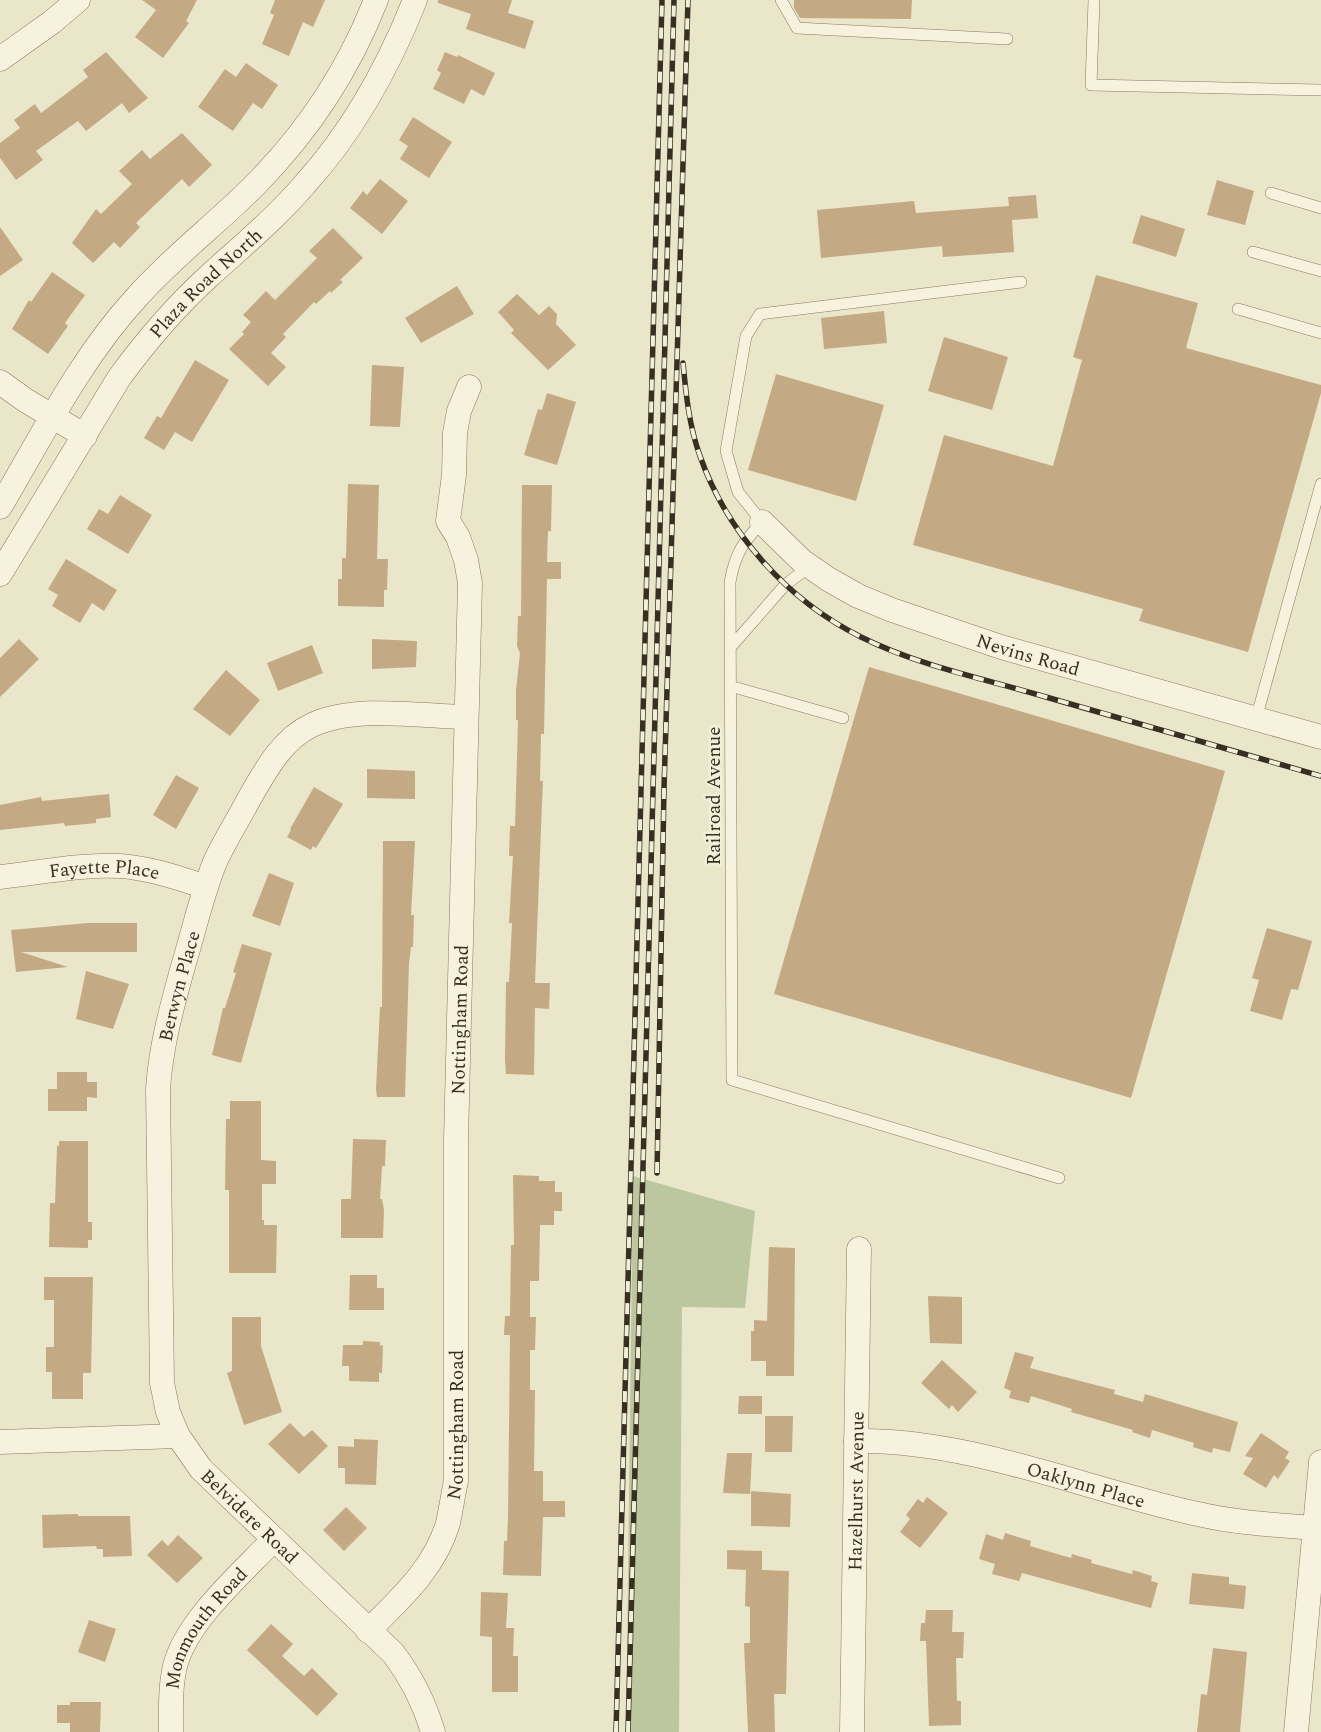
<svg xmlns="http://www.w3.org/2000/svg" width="1321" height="1732" viewBox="0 0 1321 1732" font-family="Spectral,serif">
<rect width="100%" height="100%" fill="#eae6ca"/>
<path fill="#bcc79f" d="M 633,1176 L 755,1211 L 745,1308 L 682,1307 L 679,1732 L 626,1732 Z"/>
<path fill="#c4aa84" d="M 142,0 L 197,0 L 186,21 L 189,23 L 163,58 L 135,37 L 156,10 Z
M 275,0 L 325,0 L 313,27 L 303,22 L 289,56 L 262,44 L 274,15 L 270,13 Z
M 438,0 L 512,0 L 508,13 L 534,21 L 525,49 L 466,29 L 471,14 L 438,3 Z
M 794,0 L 912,0 L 911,19 L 800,18 L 794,8 Z
M 106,52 L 148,98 L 129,113 L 122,103 L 86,131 L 78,121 L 36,151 L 43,160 L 16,180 L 0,158 L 0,143 L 20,128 L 14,120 L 35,104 L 41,113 L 88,77 L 83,70 Z
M 445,52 L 457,57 L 458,55 L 495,73 L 484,96 L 471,89 L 464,104 L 433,89 L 441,73 L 437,70 Z
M 246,63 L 278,85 L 262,109 L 253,103 L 233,131 L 198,107 L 225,69 L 236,77 Z
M 413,117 L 452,142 L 429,178 L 400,159 L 408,146 L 399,140 Z
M 182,133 L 212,165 L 189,187 L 182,179 L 136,223 L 140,227 L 120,248 L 114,242 L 93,263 L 72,243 L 96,209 L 101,214 L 132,184 L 119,171 L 142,150 L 150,159 Z
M 380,179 L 408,201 L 382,234 L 350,208 L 363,191 L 367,195 Z
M 1217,180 L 1254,191 L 1245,225 L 1207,215 Z
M 1036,195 L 1038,218 L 1012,220 L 1014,252 L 943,257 L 942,246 L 821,258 L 817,210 L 914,201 L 916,213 L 1009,206 L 1008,197 Z
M 1141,215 L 1185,229 L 1176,257 L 1132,243 Z
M 0,227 L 23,260 L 0,276 Z
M 333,228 L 363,258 L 340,280 L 343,282 L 331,293 L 330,291 L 316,304 L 314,302 L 283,334 L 286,337 L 271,353 L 286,367 L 268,386 L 229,349 L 244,334 L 242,332 L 251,322 L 243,315 L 266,291 L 275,300 L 317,258 L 309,251 Z
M 52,272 L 85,295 L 65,323 L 68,326 L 48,354 L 12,329 L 29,300 L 31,302 Z
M 1096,275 L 1198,303 L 1186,348 L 1321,385 L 1321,393 L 1248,652 L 1139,621 L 1143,609 L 913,545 L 944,435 L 1053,466 L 1082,360 L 1073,357 Z
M 457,286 L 474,314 L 421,343 L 405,318 Z
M 517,294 L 539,315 L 549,306 L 557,314 L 556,324 L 576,345 L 548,370 L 511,333 L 514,330 L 498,312 Z
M 884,311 L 887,343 L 824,349 L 821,318 Z
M 944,337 L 1008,357 L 992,410 L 928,391 Z
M 195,360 L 229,380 L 192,442 L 175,432 L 164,450 L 144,438 L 157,416 L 161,418 Z
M 372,365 L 404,367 L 400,427 L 370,426 Z
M 776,374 L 884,405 L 856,501 L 748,470 Z
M 547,393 L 576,402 L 557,465 L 524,455 L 538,409 L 542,410 Z
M 348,484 L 379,485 L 377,559 L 388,559 L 387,590 L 384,590 L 384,607 L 338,606 L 338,579 L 342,579 L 342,558 L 346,558 Z
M 522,485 L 552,485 L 551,531 L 548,531 L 547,562 L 561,562 L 561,579 L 547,579 L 544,734 L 541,734 L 540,781 L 543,781 L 542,803 L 535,983 L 550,983 L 549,1009 L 535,1008 L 534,1075 L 506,1074 L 505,1060 L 506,982 L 509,982 L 512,923 L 509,923 L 513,856 L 509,856 L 510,826 L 515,826 L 518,720 L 516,720 L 516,690 L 520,653 L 517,646 L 518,616 L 521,616 Z
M 120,495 L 152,515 L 128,554 L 87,529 L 99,509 L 108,514 Z
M 66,559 L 117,590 L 104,611 L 92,603 L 80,623 L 52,606 L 58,595 L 48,589 Z
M 19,639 L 39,659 L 0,697 L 0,658 Z
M 372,639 L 417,641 L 416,667 L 372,669 Z
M 312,645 L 323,673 L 278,691 L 267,663 Z
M 869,667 L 1225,771 L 1131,1098 L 774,994 Z
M 226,670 L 260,700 L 230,736 L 193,709 Z
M 367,769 L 415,771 L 415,799 L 367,798 Z
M 176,775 L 199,788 L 176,829 L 153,815 Z
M 314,787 L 343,804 L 316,848 L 313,846 L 311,850 L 287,837 L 291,830 L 290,829 Z
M 109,794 L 111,817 L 96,819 L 96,823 L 65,826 L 64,823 L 0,830 L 0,805 L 41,797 L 42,801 Z
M 383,841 L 415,841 L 411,915 L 414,915 L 413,947 L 411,947 L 409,963 L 405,1097 L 377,1097 L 376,1089 L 380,1007 L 382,1007 Z
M 269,873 L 294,883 L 280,926 L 252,916 Z
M 88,923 L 137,923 L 137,952 L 21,952 L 68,967 L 16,972 L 11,930 Z
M 1267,928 L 1312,941 L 1298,990 L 1291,989 L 1282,1020 L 1250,1011 L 1259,980 L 1252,978 Z
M 242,944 L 272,953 L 241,1063 L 212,1055 L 223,1008 L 225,1008 L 236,973 L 233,972 Z
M 86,971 L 129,984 L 113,1029 L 76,1019 Z
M 57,1072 L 87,1072 L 87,1082 L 97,1082 L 97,1098 L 87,1097 L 87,1111 L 48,1111 L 48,1089 L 57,1089 Z
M 230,1101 L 261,1101 L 261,1160 L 276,1161 L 276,1184 L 262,1184 L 262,1220 L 264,1220 L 264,1225 L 277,1225 L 276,1273 L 229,1273 L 229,1190 L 225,1190 L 226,1119 L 230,1119 Z
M 353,1139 L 386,1140 L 385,1166 L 382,1166 L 380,1199 L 382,1199 L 384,1210 L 383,1238 L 341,1238 L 341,1199 L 351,1199 Z
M 59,1141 L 88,1141 L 88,1222 L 92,1222 L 92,1240 L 88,1240 L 88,1248 L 49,1247 L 50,1203 L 55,1203 L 57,1146 L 59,1146 Z
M 513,1175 L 539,1176 L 539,1181 L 555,1181 L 555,1192 L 562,1192 L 562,1211 L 554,1211 L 554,1225 L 540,1225 L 539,1281 L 530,1281 L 530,1317 L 536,1317 L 535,1350 L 530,1350 L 530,1390 L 535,1390 L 534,1471 L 543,1471 L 543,1501 L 565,1501 L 565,1517 L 543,1517 L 541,1576 L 503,1575 L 504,1541 L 507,1541 L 508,1516 L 510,1335 L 504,1335 L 505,1316 L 510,1316 L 511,1245 L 514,1245 Z
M 769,1247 L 795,1248 L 794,1376 L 766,1376 L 766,1361 L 751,1361 L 751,1331 L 754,1331 L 754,1320 L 767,1321 Z
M 350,1275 L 377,1275 L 377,1288 L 384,1288 L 384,1310 L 349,1310 Z
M 44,1277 L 93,1277 L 91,1373 L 83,1373 L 83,1399 L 52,1399 L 52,1372 L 46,1372 L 46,1347 L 54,1347 L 54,1300 L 44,1300 Z
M 928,1296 L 962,1297 L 962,1344 L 930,1343 Z
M 232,1317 L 261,1317 L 261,1346 L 282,1412 L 244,1425 L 227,1373 L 232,1371 Z
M 363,1341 L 380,1342 L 380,1346 L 383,1345 L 382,1373 L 379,1373 L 379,1382 L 349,1381 L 349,1366 L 342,1366 L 343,1345 L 363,1345 Z
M 1015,1352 L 1034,1357 L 1030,1368 L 1115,1390 L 1114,1394 L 1143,1402 L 1145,1394 L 1238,1422 L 1230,1452 L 1213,1448 L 1212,1453 L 1193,1447 L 1194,1443 L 1152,1430 L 1150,1438 L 1132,1432 L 1133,1430 L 1071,1412 L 1072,1409 L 1031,1396 L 1029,1403 L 1009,1398 L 1011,1391 L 1004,1388 Z
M 942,1360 L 977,1392 L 958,1412 L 952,1405 L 949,1409 L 921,1383 Z
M 739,1396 L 762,1396 L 762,1414 L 738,1414 Z
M 765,1416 L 793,1416 L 792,1452 L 765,1452 Z
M 290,1423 L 304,1437 L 312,1430 L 328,1446 L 299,1474 L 268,1444 Z
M 1261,1433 L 1289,1452 L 1285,1458 L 1290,1461 L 1278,1479 L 1274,1475 L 1266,1488 L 1243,1474 L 1253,1458 L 1245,1456 Z
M 354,1439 L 378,1440 L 376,1485 L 345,1484 L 345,1468 L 338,1468 L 338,1446 L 354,1447 Z
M 727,1453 L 752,1453 L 750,1494 L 723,1493 Z
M 751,1491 L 791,1494 L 790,1527 L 751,1526 Z
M 927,1497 L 948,1513 L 920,1548 L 900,1532 L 910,1519 L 906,1515 L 918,1499 L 923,1503 Z
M 346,1507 L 367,1528 L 344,1551 L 323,1530 Z
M 78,1514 L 78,1516 L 130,1516 L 132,1556 L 103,1557 L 103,1549 L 97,1549 L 96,1546 L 43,1548 L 42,1515 Z
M 1005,1533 L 1031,1541 L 1030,1546 L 1071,1558 L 1072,1554 L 1092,1560 L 1091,1563 L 1132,1574 L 1133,1570 L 1152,1576 L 1151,1581 L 1158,1583 L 1151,1608 L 1022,1573 L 1019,1581 L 992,1574 L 995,1564 L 979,1559 L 986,1534 L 1003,1540 Z
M 178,1535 L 203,1558 L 177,1583 L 147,1555 L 162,1540 L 168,1546 Z
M 727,1550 L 762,1551 L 762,1570 L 789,1571 L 786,1694 L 774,1694 L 775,1732 L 748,1732 L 744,1643 L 750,1643 L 750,1607 L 745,1606 L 746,1570 L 727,1569 Z
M 1192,1573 L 1229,1577 L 1229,1584 L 1246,1586 L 1244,1609 L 1189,1604 Z
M 481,1592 L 508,1593 L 506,1628 L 514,1628 L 513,1656 L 518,1656 L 518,1692 L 492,1692 L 492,1637 L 480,1636 Z
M 926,1610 L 953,1610 L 952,1632 L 964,1632 L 963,1658 L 956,1658 L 957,1701 L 961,1701 L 961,1725 L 929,1726 L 926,1641 L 920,1641 L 921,1623 L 925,1623 Z
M 89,1620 L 116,1629 L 105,1662 L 78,1652 Z
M 271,1624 L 293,1644 L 282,1656 L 304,1676 L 312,1668 L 338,1694 L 317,1716 L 247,1650 Z
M 1213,1648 L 1247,1652 L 1240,1732 L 1197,1732 L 1201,1694 L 1207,1695 Z
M 70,1702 L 101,1702 L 100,1732 L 70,1732 L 70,1723 L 57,1723 L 57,1705 L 70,1705 Z"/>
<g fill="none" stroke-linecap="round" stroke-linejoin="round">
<defs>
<path id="service" d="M 781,0 L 797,28 L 1007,39
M 1094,0 L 1091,85 L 1321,90
M 1271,193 L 1321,208
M 1253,252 L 1321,271
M 1021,282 L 760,314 L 746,336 L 726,451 L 738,492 L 762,522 C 743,542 735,554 730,582 L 732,1080 L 1059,1178
M 1238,309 L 1321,333
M 730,648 L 785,585 L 810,566
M 730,686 L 843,718
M 1256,719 L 1321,484"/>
<g id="minor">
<path d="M 0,59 L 52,22 L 78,0"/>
<path d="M 0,382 L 25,400 L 85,436"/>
<path d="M 0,507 C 42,436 80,359 136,298 C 173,256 218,223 257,183 C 309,130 349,69 376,0"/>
<path id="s1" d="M 762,522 L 802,561 L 828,579 L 858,596 L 892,610 L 1001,647 L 1321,737"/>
<path id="s2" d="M 0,574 L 119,378 C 146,341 175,307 209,276 C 242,246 276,218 305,184 C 354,130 388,68 415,0"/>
<path id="s3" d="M 0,877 C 39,873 80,864 120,866 C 150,868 178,878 206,887"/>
<path id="s4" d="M 178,1436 L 168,1412 L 162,1383 L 158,1089 C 161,1045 172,1006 184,963 C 194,930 202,894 215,862 C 225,840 238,820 249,799 C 265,771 282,739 312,725 C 356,705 419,716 466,717"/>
<path id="s5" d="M 856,1441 C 970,1439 1087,1490 1198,1514 C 1236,1523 1276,1525 1315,1528"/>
<path id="s6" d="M 0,1442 L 178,1436 L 201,1469 L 393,1653 C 412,1678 424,1702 433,1732"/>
<path id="s7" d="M 368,1631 C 400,1599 435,1568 448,1523 C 451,1509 453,1495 456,1481 L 456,1140 L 470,583 L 466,560 L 458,537 L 448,521 L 454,475 L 455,433 L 459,411 L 469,387"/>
<path id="s8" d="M 171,1732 C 171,1710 170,1688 175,1666 C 187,1620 241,1574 274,1539"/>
<path id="s9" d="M 852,1732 L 859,1249"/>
<path d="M 1296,1732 L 1321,1462"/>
</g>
</defs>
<use href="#service" stroke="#857a60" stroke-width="12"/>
<use href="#minor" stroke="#857a60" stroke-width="25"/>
<use href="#service" stroke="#f6f2dd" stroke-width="11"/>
<use href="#minor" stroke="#f6f2dd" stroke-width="24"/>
<defs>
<path id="rail" d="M 683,363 C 686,394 689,426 700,456 C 727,533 788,601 861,637 C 919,666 985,679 1046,697 C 1138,723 1229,750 1321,776
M 657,1173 L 664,789 L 688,0
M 616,1732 L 662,0
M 628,1732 L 674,0"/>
</defs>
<use href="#rail" stroke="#373022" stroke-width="5.5"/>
<use href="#rail" stroke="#f2efd9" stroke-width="4" stroke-dasharray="11" stroke-linecap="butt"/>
</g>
<g text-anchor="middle" stroke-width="5" stroke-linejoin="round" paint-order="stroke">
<g font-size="19" fill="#373022" stroke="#f2efd9">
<text dy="7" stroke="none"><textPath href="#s2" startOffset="358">Plaza Road North</textPath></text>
<text dy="7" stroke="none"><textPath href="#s1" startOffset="302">Nevins Road</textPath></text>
<text transform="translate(713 796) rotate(-90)" y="7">Railroad Avenue</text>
<text dy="7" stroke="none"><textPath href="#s3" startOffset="105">Fayette Place</textPath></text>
<text dy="7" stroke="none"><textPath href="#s4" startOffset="455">Berwyn Place</textPath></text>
<text dy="7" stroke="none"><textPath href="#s7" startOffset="640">Nottingham Road</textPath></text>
<text dy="7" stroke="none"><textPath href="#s7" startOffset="235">Nottingham Road</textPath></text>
<text dy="7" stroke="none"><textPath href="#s5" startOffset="235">Oaklynn Place</textPath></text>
<text dy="7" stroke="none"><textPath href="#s9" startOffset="241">Hazelhurst Avenue</textPath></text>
<text dy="7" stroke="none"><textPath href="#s6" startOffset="286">Belvidere Road</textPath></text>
<text dy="7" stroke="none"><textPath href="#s8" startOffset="114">Monmouth Road</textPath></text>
</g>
</g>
</svg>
